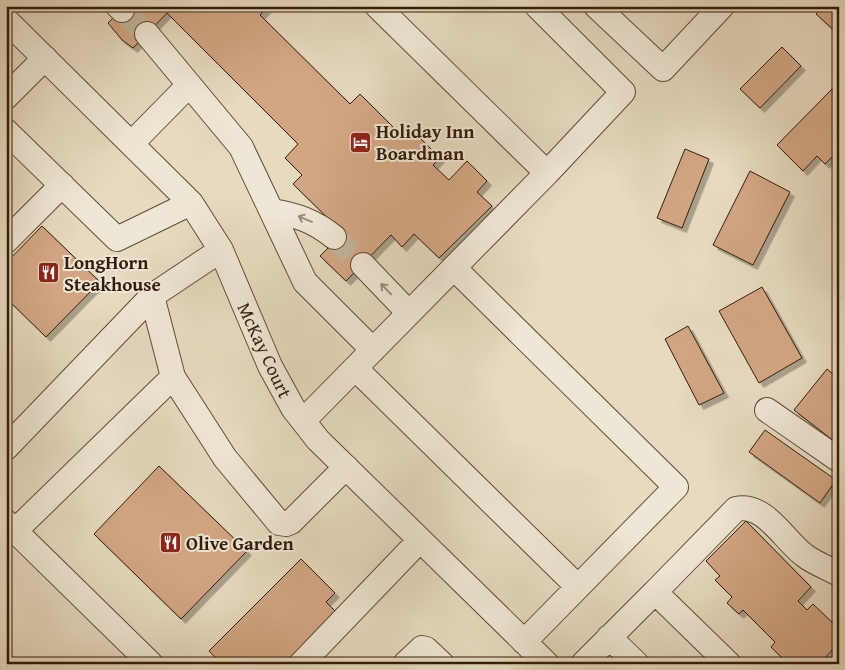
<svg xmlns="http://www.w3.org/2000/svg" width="845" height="670" viewBox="0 0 845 670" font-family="'Gentium Book Plus',serif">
<defs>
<filter id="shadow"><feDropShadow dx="4.5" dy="4.5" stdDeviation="0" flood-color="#0004"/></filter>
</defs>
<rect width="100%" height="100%" fill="#e6dabf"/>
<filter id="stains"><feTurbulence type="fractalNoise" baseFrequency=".004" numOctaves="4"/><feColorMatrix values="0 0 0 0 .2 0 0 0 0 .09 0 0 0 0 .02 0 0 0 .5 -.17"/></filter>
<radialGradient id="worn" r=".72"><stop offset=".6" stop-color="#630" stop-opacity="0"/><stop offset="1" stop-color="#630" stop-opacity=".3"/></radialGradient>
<path fill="#d2a683" stroke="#341c09" filter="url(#shadow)" d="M 125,6 L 269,6 L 260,15 L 350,104 L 360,94 L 406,140 L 414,132 L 440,158 L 433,165 L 449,180 L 467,161 L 487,181 L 477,192 L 492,206 L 439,258 L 414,234 L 402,247 L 391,235 L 346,281 L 320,256 L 343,233 L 293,184 L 302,175 L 285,158 L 298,144 L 167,13 L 133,48 L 122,40 L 108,23 Z
M 824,6 L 839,6 L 839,30 L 837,33 L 816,14 Z
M 782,47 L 801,66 L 760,108 L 740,89 Z
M 834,87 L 839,91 L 839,150 L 825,164 L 817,156 L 803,171 L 777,145 Z
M 685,149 L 709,159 L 682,228 L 657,218 Z
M 750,171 L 790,192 L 753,265 L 713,245 Z
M 42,226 L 100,282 L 46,337 L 6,298 L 6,263 Z
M 762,287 L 802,358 L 759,383 L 719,311 Z
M 688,326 L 724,393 L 699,405 L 665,339 Z
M 827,369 L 839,379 L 839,445 L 794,410 Z
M 765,430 L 836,480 L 820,503 L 749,452 Z
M 159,466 L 247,551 L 181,619 L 94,534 Z
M 746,521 L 811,587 L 798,601 L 807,610 L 813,604 L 839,629 L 839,643 L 819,664 L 788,664 L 771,647 L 775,642 L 743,610 L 739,614 L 727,603 L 732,597 L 715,580 L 720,576 L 706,561 Z
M 301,559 L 335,593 L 326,602 L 337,613 L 287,664 L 221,664 L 209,651 Z"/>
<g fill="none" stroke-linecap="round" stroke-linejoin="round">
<path stroke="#c2b49b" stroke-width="24" stroke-dasharray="24 12" stroke-linecap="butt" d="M 122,10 L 147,34
M 334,237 L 363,265"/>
<defs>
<path id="minor" d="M 118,6 L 122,10
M 537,6 L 623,92 L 547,173
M 596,6 L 663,69 L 722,6
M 6,20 L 191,203 L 221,250 L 270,366 L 293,408 L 318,440 L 547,664
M 147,34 L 241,147 L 305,282 L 373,350
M 6,97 L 45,58
M 6,131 L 117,239 L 191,203
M 132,143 L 189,85
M 272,211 C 297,215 314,221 334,237
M 6,241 L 62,185
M 363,265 L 409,313
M 454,268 L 676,487 L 524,642
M 152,296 L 173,377 L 225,458 L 279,523 L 286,524 L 291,522 L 346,467
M 355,368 L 578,587
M 767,410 L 839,460
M 303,421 L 547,173 L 377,6
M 6,448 L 152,296 L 221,250
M 6,522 L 151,664
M 15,531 L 173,377
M 655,592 L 736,509 C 765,503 783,539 804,555 C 814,563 828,568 839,574
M 609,637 L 637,664
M 301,664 L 420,540
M 405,664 L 422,648 L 426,649 L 442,664
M 583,664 L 655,592 L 729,664"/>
</defs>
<use href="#minor" stroke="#604c36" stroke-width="26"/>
<use href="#minor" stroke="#efe7d5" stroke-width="24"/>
</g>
<defs><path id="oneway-shaft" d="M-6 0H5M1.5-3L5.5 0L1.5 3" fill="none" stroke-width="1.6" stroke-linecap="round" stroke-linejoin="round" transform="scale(1.25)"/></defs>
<g stroke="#9b8c79">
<use href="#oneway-shaft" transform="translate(305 219) rotate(-157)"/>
<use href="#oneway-shaft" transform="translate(386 289) rotate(-134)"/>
</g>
<defs>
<symbol id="hotel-square" viewBox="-11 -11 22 22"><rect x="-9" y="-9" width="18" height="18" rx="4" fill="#8f2418" stroke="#efe7d5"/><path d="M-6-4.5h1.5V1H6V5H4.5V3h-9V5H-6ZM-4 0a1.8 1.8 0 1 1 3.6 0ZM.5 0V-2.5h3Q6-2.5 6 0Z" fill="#fff"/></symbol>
<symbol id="restaurant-square" viewBox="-11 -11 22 22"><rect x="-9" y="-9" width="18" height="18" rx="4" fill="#8f2418" stroke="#efe7d5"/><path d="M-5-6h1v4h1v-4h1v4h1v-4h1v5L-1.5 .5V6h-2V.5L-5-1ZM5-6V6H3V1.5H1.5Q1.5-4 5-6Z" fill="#fff"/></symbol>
</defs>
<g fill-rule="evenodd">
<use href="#hotel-square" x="348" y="130" width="25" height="25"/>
<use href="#restaurant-square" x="36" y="260" width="25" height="25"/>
<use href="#restaurant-square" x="158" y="530" width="25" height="25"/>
</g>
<g text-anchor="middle" stroke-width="4" stroke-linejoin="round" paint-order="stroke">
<g font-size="19" font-weight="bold" fill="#341c09" stroke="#efe7d5" text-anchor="start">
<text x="376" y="138">Holiday Inn<tspan x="376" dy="22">Boardman</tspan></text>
<text x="64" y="269">LongHorn<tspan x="64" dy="22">Steakhouse</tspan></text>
<text x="186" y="550">Olive Garden</text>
</g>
<g font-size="19" fill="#341c09" stroke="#efe7d5">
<text transform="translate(265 350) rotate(65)" y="7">McKay Court</text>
</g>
</g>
<rect width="845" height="670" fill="none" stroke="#e6dabf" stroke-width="25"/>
<rect x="8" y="8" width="830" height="655" fill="none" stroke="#341c09" stroke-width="2.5"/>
<rect x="12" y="12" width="820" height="645" fill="none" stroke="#341c09"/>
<rect width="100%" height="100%" filter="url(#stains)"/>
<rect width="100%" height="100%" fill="url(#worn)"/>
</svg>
